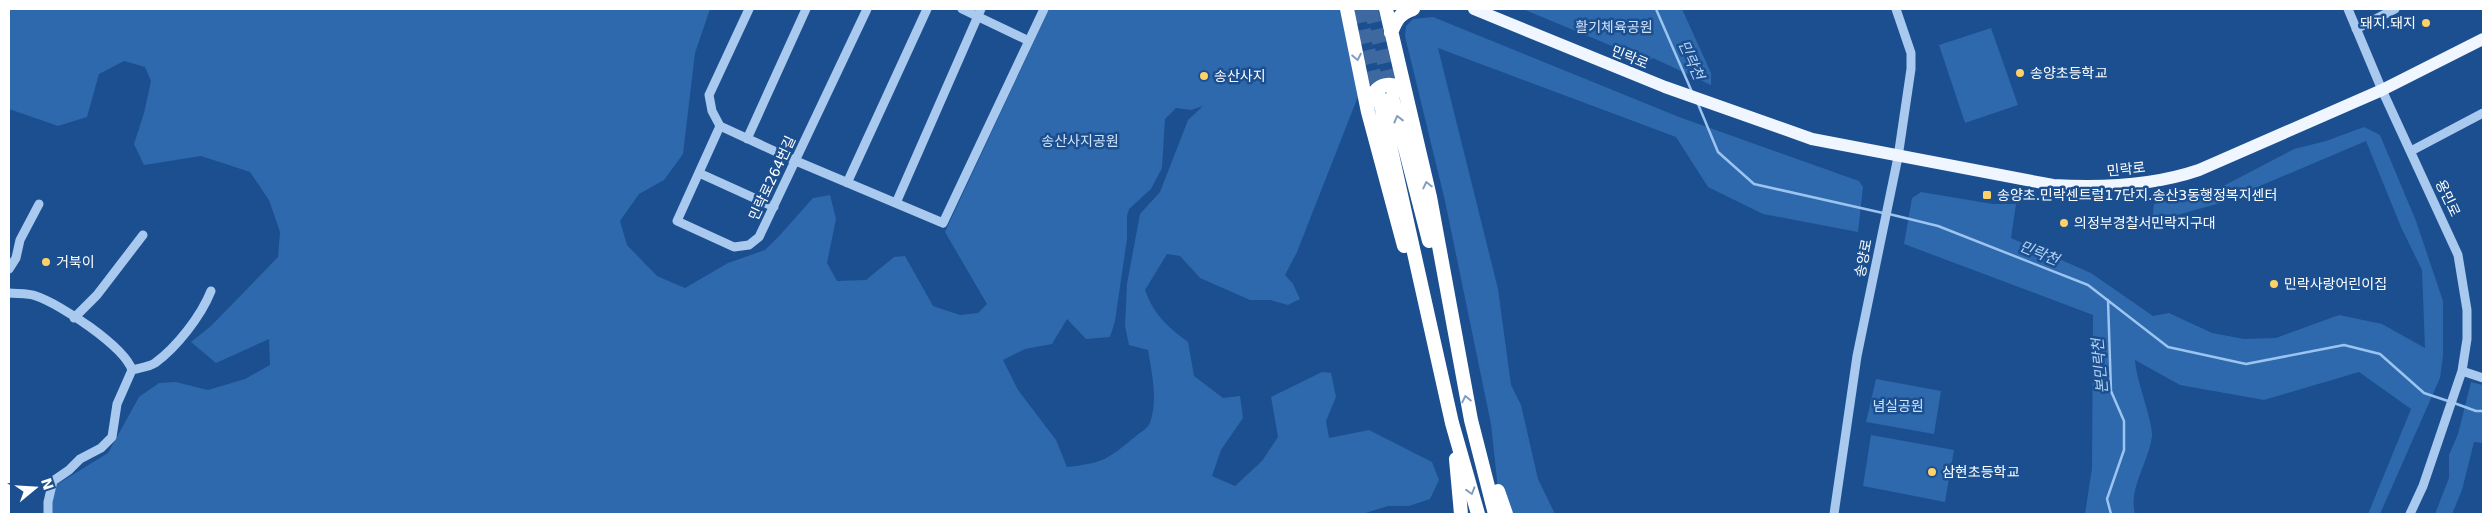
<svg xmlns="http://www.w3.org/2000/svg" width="2492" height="523" viewBox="0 0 2492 523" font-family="'DejaVu Sans','Noto Sans KR',sans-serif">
<rect width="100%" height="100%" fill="#1b4f8f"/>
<path fill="#2e69ad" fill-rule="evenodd" d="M 9,9 L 710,9 L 695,53 L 683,154 L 664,180 L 639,194 L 620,221 L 627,245 L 657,276 L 685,288 L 728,263 L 765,250 L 780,235 L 813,198 L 830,195 L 836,219 L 827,263 L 837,281 L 866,280 L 894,257 L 905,256 L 933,306 L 960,315 L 978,313 L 987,304 L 945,232 L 1049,9 L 1340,9 L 1359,94 L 1297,252 L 1285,275 L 1293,284 L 1300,299 L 1288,305 L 1270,300 L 1250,300 L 1200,278 L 1180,256 L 1167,254 L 1145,290 C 1154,315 1167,326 1188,342 L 1194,376 L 1223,398 L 1240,396 L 1243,418 L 1221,450 L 1212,476 L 1235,486 L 1262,461 L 1278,437 L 1271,397 L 1322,372 L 1331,373 L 1336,397 L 1326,421 L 1329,438 L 1369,430 L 1432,462 L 1439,480 L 1430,499 L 1409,506 L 1388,506 L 1362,514 L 52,514 L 51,488 L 108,453 L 139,397 L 159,383 L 176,382 L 208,390 L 245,379 L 270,365 L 269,339 L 216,363 L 191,342 L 211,326 L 278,257 L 280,232 L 269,200 L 250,172 L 201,156 L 144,165 L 134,144 L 144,113 L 151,81 L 145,67 L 124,61 L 99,74 L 87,117 L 58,126 L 9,109 ZM 1203,106 L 1188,120 L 1160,192 L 1140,214 L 1127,284 L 1125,326 L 1129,345 L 1148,350 C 1152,374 1158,400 1150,423 C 1148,428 1141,432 1136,436 C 1108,459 1104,463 1067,467 L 1056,440 L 1018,390 L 1003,360 L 1025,349 L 1052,344 L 1067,319 L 1086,339 L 1110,337 L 1115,321 L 1127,239 L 1127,216 L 1129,209 L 1151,189 L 1162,168 L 1165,119 L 1176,108 L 1191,110 Z
M 1523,9 L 1682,9 L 1711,73 L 1711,85 L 1653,58 L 1648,61 Z
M 1433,17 L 1679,117 L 1859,181 L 1863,187 L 1858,232 L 1763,214 L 1708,187 L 1676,137 L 1438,48 L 1498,289 L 1511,385 L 1521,405 L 1538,479 L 1555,514 L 1504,514 L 1499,498 L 1491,424 L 1445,201 L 1405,36 L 1406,26 L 1413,19 Z
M 1991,28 L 2018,105 L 1965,123 L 1939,45 Z
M 2364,127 L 2380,135 L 2416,221 L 2443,301 L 2443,356 L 2440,378 L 2380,514 L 2368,514 L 2411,409 L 2359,372 L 2264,400 L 2180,385 L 2135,360 C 2136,380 2153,421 2152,436 C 2149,462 2128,489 2135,514 L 2085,514 L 2092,468 L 2093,315 L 1904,244 L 1912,198 L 1921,192 L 1993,204 L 2016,204 L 2011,238 L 2091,273 L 2153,316 L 2169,313 L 2212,333 L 2244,339 L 2276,338 L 2339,315 L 2382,324 L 2425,348 L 2422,270 L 2401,227 L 2366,141 L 2220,203 L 2152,222 L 2154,204 L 2210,193 L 2294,149 L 2326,141 Z
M 1876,379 L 1941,391 L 1934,434 L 1866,422 Z
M 2471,382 L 2483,385 L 2483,443 L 2474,442 L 2462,490 L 2452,514 L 2435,514 L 2449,478 L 2449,455 L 2458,434 Z
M 1871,435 L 1954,450 L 1945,502 L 1863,486 Z"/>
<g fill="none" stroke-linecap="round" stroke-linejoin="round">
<path stroke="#9cc4f0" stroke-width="2.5" d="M 1656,9 L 1692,92
M 1698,104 L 1718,152 L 1754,184 L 1883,213
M 1889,214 L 1938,226 L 2088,285 L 2168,347 L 2246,364 L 2344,345 L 2380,354 L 2424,393 L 2448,401
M 2108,300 L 2111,391 L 2124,421 L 2124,450 L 2107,499 L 2111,514
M 2454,403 L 2476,411 L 2483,411"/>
<path stroke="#3d69a0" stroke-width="14" stroke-dasharray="14 7" stroke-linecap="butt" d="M 1359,9 L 1379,96
M 1371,9 L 1392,96"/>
<path stroke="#a9c9ee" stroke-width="9" d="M 749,9 L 709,95 L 712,111 L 720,126 L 796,161 L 943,223 L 1044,9
M 962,9 L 1029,41
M 2348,9 L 2382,90 L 2458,255 L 2467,310 L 2467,339 L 2462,371 L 2423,486 L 2410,514
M 2356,29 L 2395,9
M 720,126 L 677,221 L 734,247 L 749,245 L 759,237 L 867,9
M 747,139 L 806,9
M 2411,151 L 2483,113
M 699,173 L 774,207
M 847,183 L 927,9
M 896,203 L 981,9
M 9,269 L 16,258 L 20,240 L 39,204
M 9,293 C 17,294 28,293 36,296 C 60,304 124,346 132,370
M 74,318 L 97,295 L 143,235
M 132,370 C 139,368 149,367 155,363 C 177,347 201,316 211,291
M 2462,371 L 2483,378
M 48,514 L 48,502 L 53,481 L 69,470 L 80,459 L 101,448 L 112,437 L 117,404 L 132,370
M 1834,514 L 1857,356 L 1898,157 L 1911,69 L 1911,53 L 1896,9"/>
<path stroke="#f0f6ff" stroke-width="12" d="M 1474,9 L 1665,87 L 1812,139 L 2053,185 C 2102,188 2152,186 2199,170 L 2382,90 L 2483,39"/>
<path stroke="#fff" stroke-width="14" d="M 1347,9 L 1368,112 L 1404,246
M 1386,9 L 1430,197 L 1471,420 L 1495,514
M 1391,33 C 1396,20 1400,13 1413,9
M 1379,96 L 1452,423 L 1478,514
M 1392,97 L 1429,241
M 1370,101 C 1376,84 1392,79 1405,93
M 1456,459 L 1461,514
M 1498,491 L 1506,514"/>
</g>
<defs><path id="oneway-chevron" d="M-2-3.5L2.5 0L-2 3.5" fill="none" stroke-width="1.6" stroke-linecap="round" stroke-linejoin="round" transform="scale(1.25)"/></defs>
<g stroke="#829ec1">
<use href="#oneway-chevron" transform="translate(1357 57) rotate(79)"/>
<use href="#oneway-chevron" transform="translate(1398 119) rotate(-104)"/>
<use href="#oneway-chevron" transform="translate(1427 185) rotate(-103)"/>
<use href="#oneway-chevron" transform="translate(1466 399) rotate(-102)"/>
<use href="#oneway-chevron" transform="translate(1471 491) rotate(73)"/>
</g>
<g fill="#ffd166" stroke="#1b4f8f" stroke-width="2">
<circle cx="2426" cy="23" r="5"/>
<circle cx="2020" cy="73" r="5"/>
<circle cx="1204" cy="76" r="5"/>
<rect x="1982" y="190" width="10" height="10" rx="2.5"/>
<circle cx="2064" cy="223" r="5"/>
<circle cx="46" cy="262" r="5"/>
<circle cx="2274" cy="284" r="5"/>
<circle cx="1932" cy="472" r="5"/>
</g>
<g text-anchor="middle" stroke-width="5" stroke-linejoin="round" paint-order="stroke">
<g font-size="14" fill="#fff" stroke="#1b4f8f" text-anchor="start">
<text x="2416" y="28" text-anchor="end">돼지.돼지</text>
<text x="2030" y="78">송양초등학교</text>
<text x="1214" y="81">송산사지</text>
<text x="1997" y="200">송양초.민락센트럴17단지.송산3동행정복지센터</text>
<text x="2074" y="228">의정부경찰서민락지구대</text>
<text x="56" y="267">거북이</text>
<text x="2284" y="289">민락사랑어린이집</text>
<text x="1942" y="477">삼현초등학교</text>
</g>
<g font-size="14" fill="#cfe3fa" stroke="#1b4f8f">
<text x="1614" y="32">활기체육공원</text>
<text x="1080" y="146">송산사지공원</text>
<text x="1898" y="411">념실공원</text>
</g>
<g font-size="14" fill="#fff" stroke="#1b4f8f">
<text transform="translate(1630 57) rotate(22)" y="5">민락로</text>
<text transform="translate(2126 169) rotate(-6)" y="5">민락로</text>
<text transform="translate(772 178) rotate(-65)" y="5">민락로264번길</text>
<text transform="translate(2448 198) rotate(65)" y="5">용민로</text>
<text transform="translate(1863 258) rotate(-79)" y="5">송양로</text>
</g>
<g font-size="15" font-style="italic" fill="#b5d3f5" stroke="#1b4f8f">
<text transform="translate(1691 60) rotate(66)" y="5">민락천</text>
<text transform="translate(2039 253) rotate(22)" y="5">민락천</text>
<text transform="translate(2100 366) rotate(-95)" y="5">본민락천</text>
</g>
</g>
<rect width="2492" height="523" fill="none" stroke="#ffffff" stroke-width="20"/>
<g transform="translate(35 488) rotate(72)" stroke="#1b4f8f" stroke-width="4" paint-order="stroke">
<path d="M0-4L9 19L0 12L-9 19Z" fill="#ffffff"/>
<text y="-8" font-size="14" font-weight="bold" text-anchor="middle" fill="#ffffff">N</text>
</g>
</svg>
